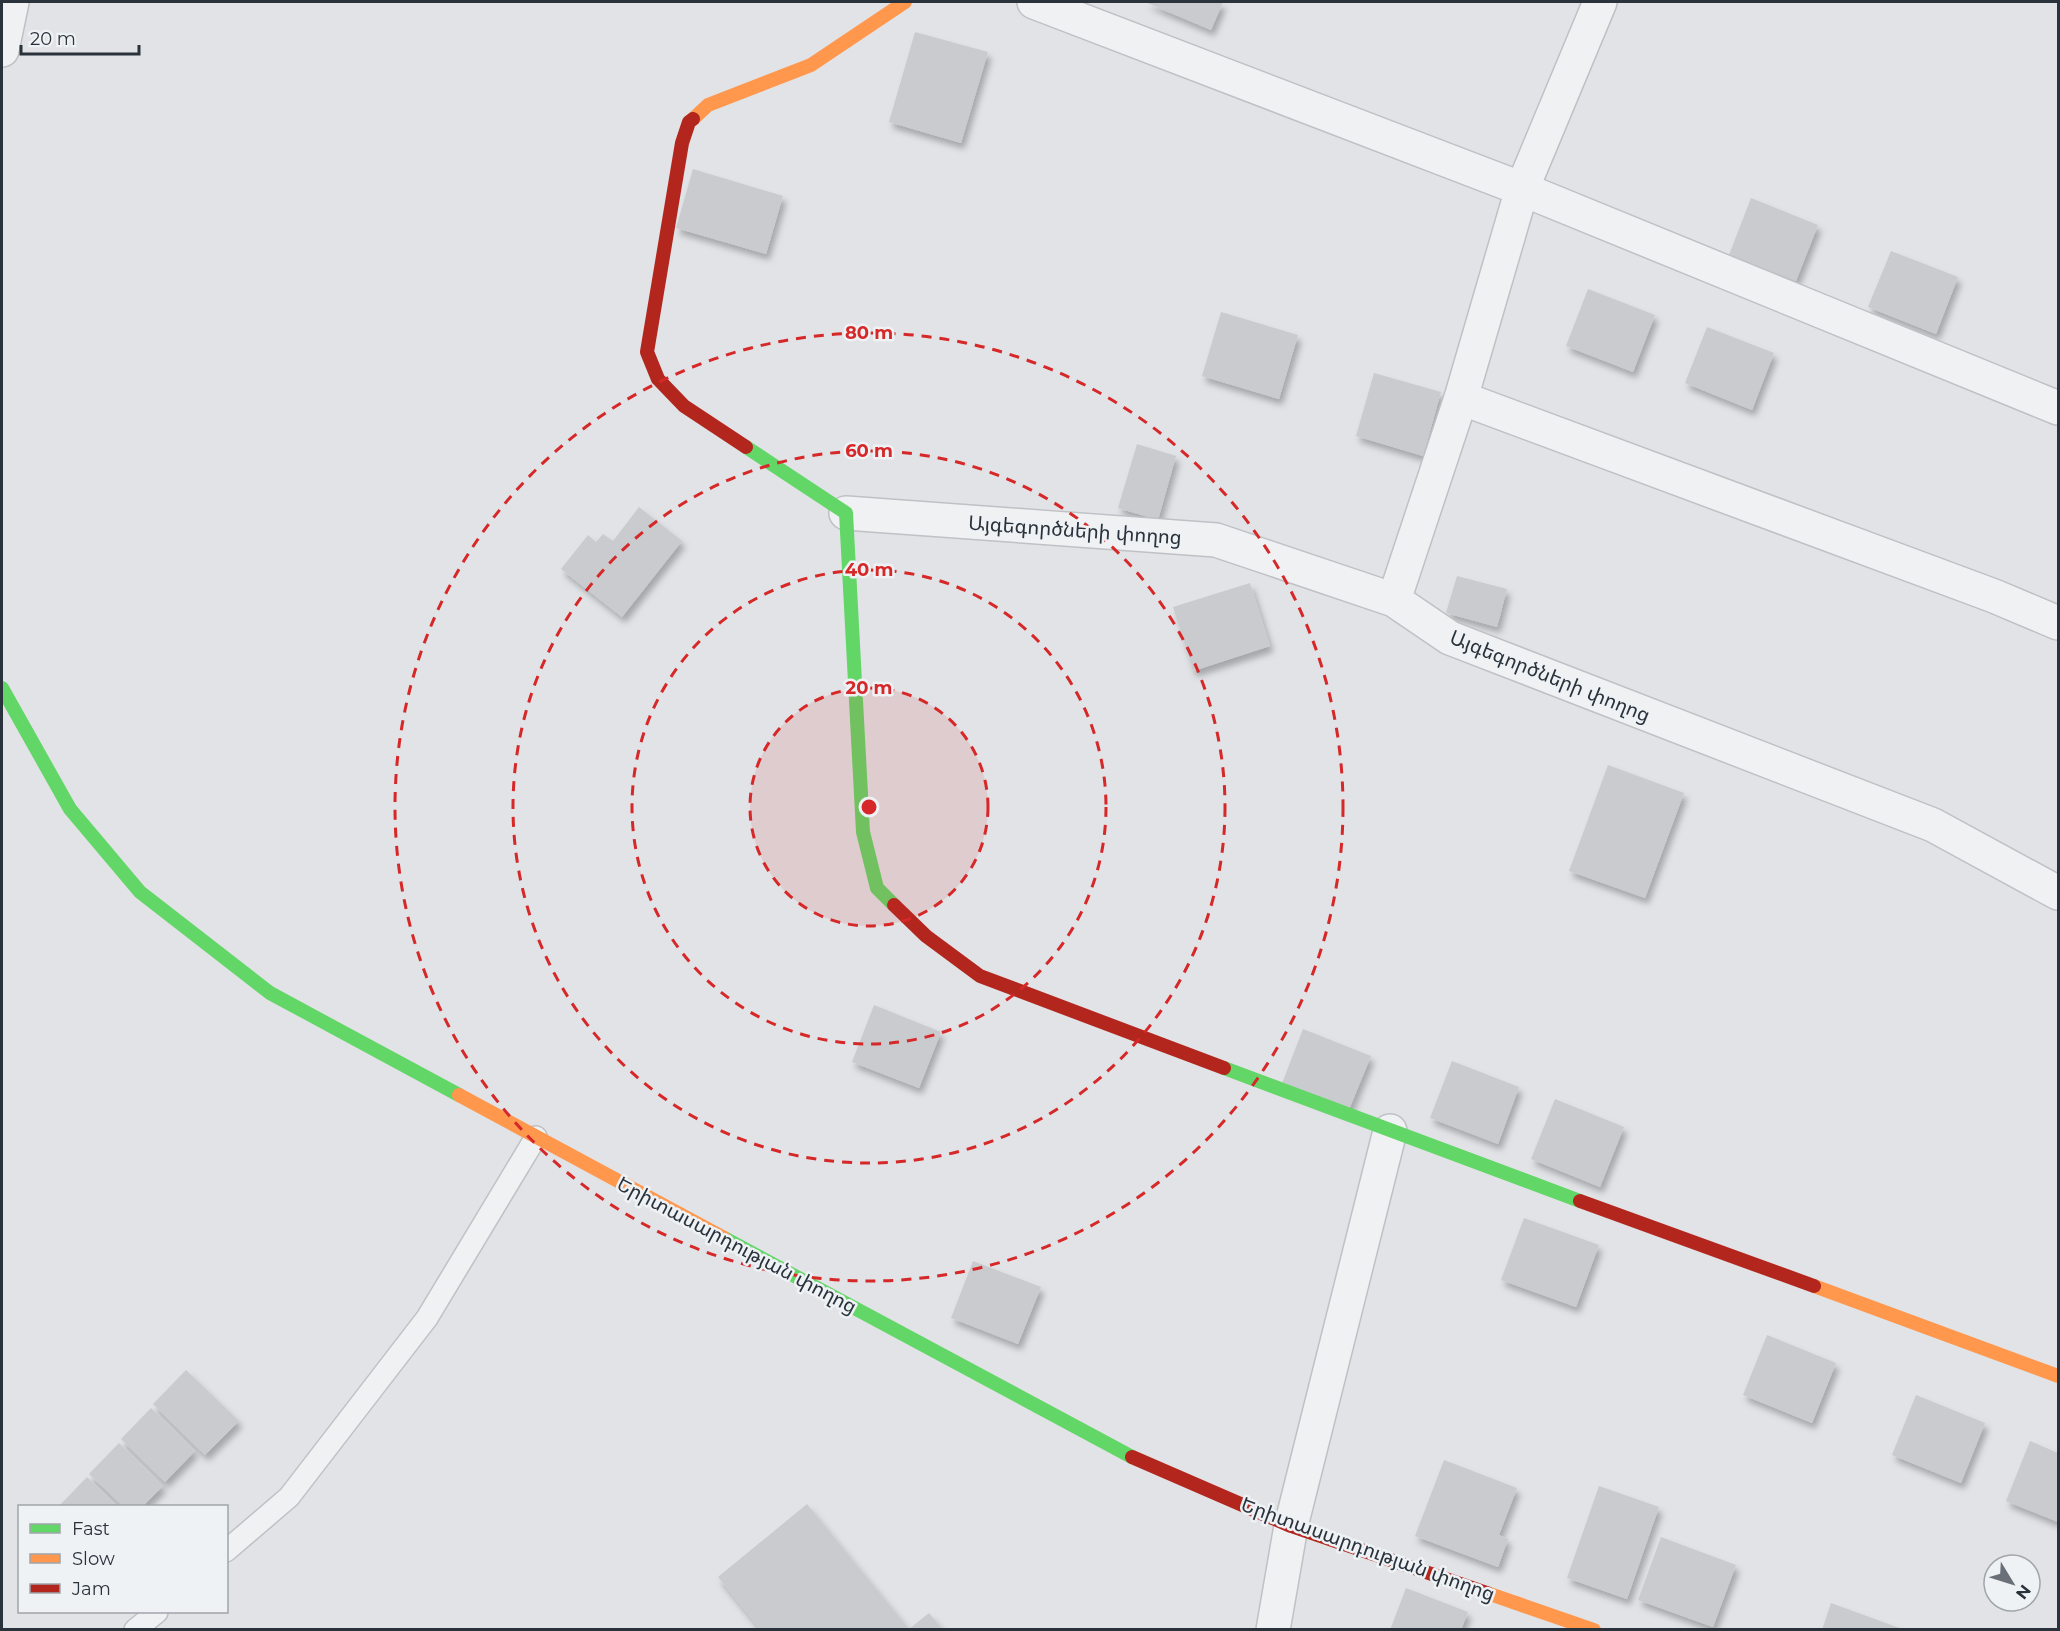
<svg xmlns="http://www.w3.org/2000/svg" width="2060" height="1631" viewBox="0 0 2060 1631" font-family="Montserrat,'Noto Sans Armenian',sans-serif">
<defs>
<filter id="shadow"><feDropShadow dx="3.5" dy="6" stdDeviation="3" flood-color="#0004"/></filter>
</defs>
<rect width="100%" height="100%" fill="#e1e3e6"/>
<path fill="#c9cbce" filter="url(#shadow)" d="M 1145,2 L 1223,2 L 1211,30 Z
M 915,32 L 988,52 L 961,143 L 889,122 Z
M 693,169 L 783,196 L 766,254 L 676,228 Z
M 1751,198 L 1818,225 L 1796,281 L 1729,255 Z
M 1891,251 L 1958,277 L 1936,334 L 1868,307 Z
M 1588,289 L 1655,315 L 1633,372 L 1566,346 Z
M 1221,312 L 1298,335 L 1279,399 L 1202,376 Z
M 1707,327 L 1774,353 L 1752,410 L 1685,383 Z
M 1374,373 L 1441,392 L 1423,456 L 1356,436 Z
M 1137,444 L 1176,456 L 1158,520 L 1118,508 Z
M 639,507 L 682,541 L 622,617 L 561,569 L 588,535 L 596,542 L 603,534 L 613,541 Z
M 1457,576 L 1507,589 L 1497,627 L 1446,613 Z
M 1250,583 L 1270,646 L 1193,671 L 1173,607 Z
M 1608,765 L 1684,793 L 1645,898 L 1569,871 Z
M 874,1005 L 941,1032 L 919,1088 L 852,1062 Z
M 1303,1029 L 1371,1056 L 1348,1112 L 1281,1086 Z
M 1452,1061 L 1519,1087 L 1498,1144 L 1430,1118 Z
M 1555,1099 L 1624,1127 L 1600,1187 L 1531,1159 Z
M 1524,1218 L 1599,1245 L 1576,1307 L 1501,1280 Z
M 973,1261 L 1041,1287 L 1018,1344 L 951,1318 Z
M 1767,1335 L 1836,1363 L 1812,1423 L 1743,1395 Z
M 186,1370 L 239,1421 L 205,1455 L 153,1404 Z
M 1916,1395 L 1985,1423 L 1961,1483 L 1892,1455 Z
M 151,1408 L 195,1451 L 165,1482 L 121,1439 Z
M 2030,1441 L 2058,1453 L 2058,1522 L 2006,1501 Z
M 119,1443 L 163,1486 L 143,1506 L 123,1506 L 89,1474 Z
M 1444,1460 L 1517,1488 L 1499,1535 L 1508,1539 L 1498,1567 L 1415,1536 Z
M 87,1477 L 117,1506 L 59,1506 Z
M 1599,1486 L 1659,1507 L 1627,1599 L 1567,1578 Z
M 807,1504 L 909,1629 L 929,1613 L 943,1630 L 761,1630 L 718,1577 Z
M 1661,1537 L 1736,1565 L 1713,1627 L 1638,1600 Z
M 1406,1588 L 1468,1612 L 1461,1630 L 1390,1630 Z
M 1831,1603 L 1902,1629 L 1902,1630 L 1822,1630 Z"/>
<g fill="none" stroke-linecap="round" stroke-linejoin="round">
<defs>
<path id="lane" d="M 226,1551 L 289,1497 L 427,1318 L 536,1137
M 135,1630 L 157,1612"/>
<path id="street" d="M 1034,2 L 1522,189 L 2058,408
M 2,50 L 12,2
M 1461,398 L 1994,596 L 2058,623
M 846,513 L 1216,540 L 1394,600 L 1450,638 L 1933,825 L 2058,893
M 1394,600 L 1461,398 L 1522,189 L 1600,2
M 1273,1630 L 1291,1526 L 1390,1131"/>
</defs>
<use href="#lane" stroke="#bfc1c4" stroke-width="24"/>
<use href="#street" stroke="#bfc1c4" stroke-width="36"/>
<use href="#lane" stroke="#f0f1f3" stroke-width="21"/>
<use href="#street" stroke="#f0f1f3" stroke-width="33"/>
<path stroke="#63d668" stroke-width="14" d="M 746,447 L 846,513 L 863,832 L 877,888 L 894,905
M 2,688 L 70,809 L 140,892 L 270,993 L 459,1095
M 1224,1068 L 1580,1201
M 724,1238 L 1132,1457"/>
<path stroke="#ff974d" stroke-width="14" d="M 693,119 L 708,105 L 811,65 L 905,2
M 459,1095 L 724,1238
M 1814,1286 L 2058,1376
M 1487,1593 L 1594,1630"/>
<path stroke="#b3261e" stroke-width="14" d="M 693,119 L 689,122 L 682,143 L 647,352 L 658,379 L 684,406 L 746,447
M 894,905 L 926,936 L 980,976 L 1224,1068
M 1580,1201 L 1814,1286
M 1132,1457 L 1291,1526 L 1487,1593"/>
</g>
<circle cx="869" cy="807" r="119" fill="#d62828" fill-opacity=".12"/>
<g fill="none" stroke="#d62828" stroke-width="3" stroke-dasharray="10 8">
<circle cx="869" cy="807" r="119"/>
<circle cx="869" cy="807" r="237"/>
<circle cx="869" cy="807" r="356"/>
<circle cx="869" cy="807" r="474"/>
</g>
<g text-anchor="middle" stroke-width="5" stroke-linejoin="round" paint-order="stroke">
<g font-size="20" fill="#2a323c" stroke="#eff2f5">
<text transform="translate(1075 530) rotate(4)" y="7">Այգեգործների փողոց</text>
<text transform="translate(1550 676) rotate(22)" y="7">Այգեգործների փողոց</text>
<text transform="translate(737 1245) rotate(28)" y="7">Երիտասարդության փողոց</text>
<text transform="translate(1368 1549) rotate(20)" y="7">Երիտասարդության փողոց</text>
</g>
</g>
<circle cx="869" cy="807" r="9" fill="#d62828" stroke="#eff2f5" stroke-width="3"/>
<g font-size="18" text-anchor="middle" font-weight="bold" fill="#d62828" stroke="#eff2f5" stroke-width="5" stroke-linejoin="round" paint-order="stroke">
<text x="869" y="339">80 m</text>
<text x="869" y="457">60 m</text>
<text x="869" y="576">40 m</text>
<text x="869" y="694">20 m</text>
</g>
<rect width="2060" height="1631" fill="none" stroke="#2a323c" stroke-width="6"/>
<rect x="18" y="1505" width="210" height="108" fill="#eff2f5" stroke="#a0a5ab" stroke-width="1.5"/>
<rect x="30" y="1524" width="30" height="9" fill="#63d668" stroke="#a0a5ab" stroke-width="1.5"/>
<text x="72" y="1535" font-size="18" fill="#2a323c">Fast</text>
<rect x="30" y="1554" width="30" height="9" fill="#ff974d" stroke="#a0a5ab" stroke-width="1.5"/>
<text x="72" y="1565" font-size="18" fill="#2a323c">Slow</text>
<rect x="30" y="1584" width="30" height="9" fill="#b3261e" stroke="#a0a5ab" stroke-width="1.5"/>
<text x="72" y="1595" font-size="18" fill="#2a323c">Jam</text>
<g transform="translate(2012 1583) rotate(128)"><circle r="28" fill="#eff2f5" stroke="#a0a5ab" stroke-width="1.5"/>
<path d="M0-4.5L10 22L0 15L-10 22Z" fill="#6a7078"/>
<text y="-9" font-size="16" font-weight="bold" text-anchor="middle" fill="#2a323c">N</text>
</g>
<path d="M21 45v9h118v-9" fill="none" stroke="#2a323c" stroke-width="3"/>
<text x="30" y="45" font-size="18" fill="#2a323c" stroke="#eff2f5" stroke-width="4.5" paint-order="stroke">20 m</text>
</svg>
